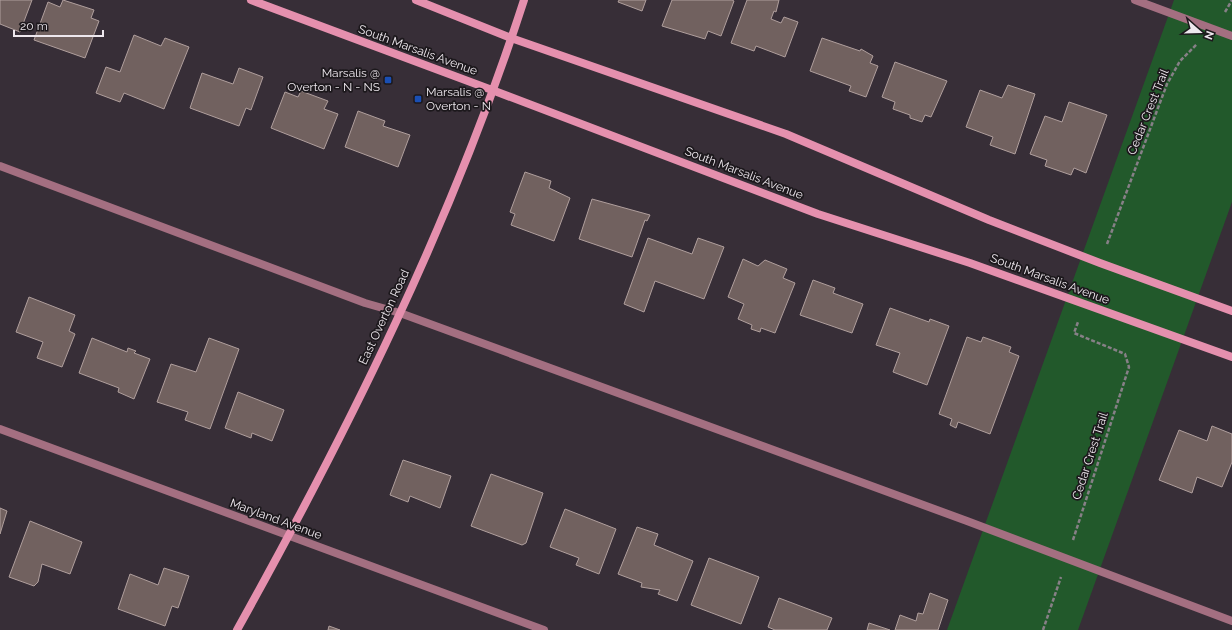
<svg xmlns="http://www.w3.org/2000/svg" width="1232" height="630" viewBox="0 0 1232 630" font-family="Raleway,sans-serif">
<rect width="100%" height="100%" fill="#372e37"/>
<path fill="#22592b" d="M 1174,0 L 1232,0 L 1232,202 L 1078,630 L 947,630 Z"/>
<path fill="#71615f" stroke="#b09f9d" d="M 0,0 L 32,0 L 20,32 L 0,24 Z
M 63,0 L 94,10 L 91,18 L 99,21 L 85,58 L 34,40 L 48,2 L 60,7 Z
M 619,0 L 646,0 L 642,11 L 618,2 Z
M 672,0 L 732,0 L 734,1 L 721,36 L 708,31 L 705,39 L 662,26 Z
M 747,0 L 779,0 L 776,12 L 774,11 L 771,19 L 781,23 L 784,17 L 798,22 L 785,57 L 756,46 L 754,51 L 731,43 Z
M 134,35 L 161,46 L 165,38 L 189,47 L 164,109 L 124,93 L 120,102 L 96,93 L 106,67 L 120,72 Z
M 822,38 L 860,51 L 861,49 L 873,56 L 870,63 L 878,66 L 866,97 L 849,91 L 851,86 L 810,71 Z
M 895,62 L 947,81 L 931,117 L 925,115 L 922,122 L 910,118 L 910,115 L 893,109 L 895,102 L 882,97 Z
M 239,68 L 263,77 L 251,110 L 246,108 L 239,126 L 190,108 L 202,73 L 233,84 Z
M 1008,85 L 1035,94 L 1015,154 L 990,145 L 993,137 L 966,127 L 980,90 L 1002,98 Z
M 301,91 L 328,101 L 324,109 L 338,114 L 324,149 L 271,128 L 285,92 L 298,97 Z
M 1069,102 L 1107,115 L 1086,173 L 1074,168 L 1071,175 L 1045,166 L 1047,160 L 1030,154 L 1045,116 L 1062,122 Z
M 358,111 L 385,121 L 383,126 L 410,135 L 398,167 L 345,147 Z
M 525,172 L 551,181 L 549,188 L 570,198 L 554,241 L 511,225 L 515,214 L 510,212 Z
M 592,199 L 650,215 L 647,221 L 645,220 L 632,257 L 579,239 Z
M 648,238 L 692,254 L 698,238 L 724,247 L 704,299 L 655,281 L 644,312 L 624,304 Z
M 743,259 L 758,266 L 765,260 L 787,269 L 783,278 L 795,283 L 775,333 L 761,328 L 760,332 L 751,329 L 752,325 L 738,319 L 744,304 L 728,297 Z
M 813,280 L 835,288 L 833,293 L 863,304 L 852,333 L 800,315 Z
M 29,297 L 75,315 L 69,331 L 75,334 L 62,367 L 37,358 L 43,342 L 16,332 Z
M 890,308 L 929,322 L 930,319 L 949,326 L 927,385 L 893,372 L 900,353 L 876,345 Z
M 967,337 L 981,342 L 983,337 L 1011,347 L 1009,352 L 1019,356 L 990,434 L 958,422 L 956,428 L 950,425 L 952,419 L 939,414 Z
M 92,338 L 127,352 L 128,348 L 136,351 L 134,353 L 150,359 L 134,399 L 118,392 L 119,388 L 79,373 Z
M 209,338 L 239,349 L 210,429 L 185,420 L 188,412 L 157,402 L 171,364 L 196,372 Z
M 238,392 L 284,410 L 272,441 L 252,433 L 251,438 L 225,428 Z
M 1212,426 L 1232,434 L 1232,462 L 1222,487 L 1197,477 L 1192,493 L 1159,480 L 1179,430 L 1207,441 Z
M 403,460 L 451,476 L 440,508 L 410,496 L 408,502 L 390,495 Z
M 491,474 L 543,493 L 526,543 L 522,545 L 471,526 Z
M 0,508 L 7,511 L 0,534 Z
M 565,509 L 616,529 L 599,574 L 576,565 L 579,558 L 550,547 Z
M 30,521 L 82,542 L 70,574 L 42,564 L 38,582 L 34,586 L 9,577 Z
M 637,527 L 658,534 L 654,545 L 693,561 L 677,601 L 658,594 L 660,590 L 641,587 L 642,583 L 618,574 Z
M 709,558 L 759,577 L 741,624 L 691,605 Z
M 164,568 L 189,576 L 178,608 L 172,606 L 165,626 L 118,609 L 130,574 L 158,585 Z
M 930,593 L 948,600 L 938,630 L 895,630 L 900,615 L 916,621 L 918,613 L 923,614 Z
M 779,598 L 832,618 L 827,630 L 775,630 L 768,627 Z
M 869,623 L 890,630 L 867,630 Z
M 329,626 L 340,630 L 328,630 Z"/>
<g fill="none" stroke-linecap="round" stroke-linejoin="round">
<path stroke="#878087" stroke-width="2.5" stroke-dasharray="4 2" stroke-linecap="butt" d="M 1225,12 L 1232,0
M 1107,244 L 1167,84 L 1180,61 L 1197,44
M 1073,540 L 1129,367 L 1125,354 L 1074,333 L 1078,322
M 1043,630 L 1061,577"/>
<path stroke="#a46f81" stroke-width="8" d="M 1135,0 L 1232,36
M 0,166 L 365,303 L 400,313 L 967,521 L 1232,621"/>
<path stroke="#a46f81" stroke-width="8" d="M 0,429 L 544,630"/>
<path stroke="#e590ae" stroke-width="8" d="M 251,0 L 492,90 L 818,214 L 970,263 L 1232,357
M 416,0 L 511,38 L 786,134 L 989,220 L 1100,263 L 1232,311
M 237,630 C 349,429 453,220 524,0"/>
</g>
<g fill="#1a4fb4" stroke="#1c181c" stroke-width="1.5">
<rect x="384" y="76" width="8" height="8" rx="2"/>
<rect x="414" y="95" width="8" height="8" rx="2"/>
</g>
<g text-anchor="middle" stroke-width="3.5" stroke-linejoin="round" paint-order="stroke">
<g font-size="12" fill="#eee8ee" stroke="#1c181c">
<text transform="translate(418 50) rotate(20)" y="4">South Marsalis Avenue</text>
<text transform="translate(1148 112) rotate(-68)" y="4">Cedar Crest Trail</text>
<text transform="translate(744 173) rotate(21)" y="4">South Marsalis Avenue</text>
<text transform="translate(1050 279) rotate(20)" y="4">South Marsalis Avenue</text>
<text transform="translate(384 317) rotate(-65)" y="4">East Overton Road</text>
<text transform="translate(1090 456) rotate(-72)" y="4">Cedar Crest Trail</text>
<text transform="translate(276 519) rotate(20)" y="4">Maryland Avenue</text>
</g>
<g font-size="12" fill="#eee8ee" stroke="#1c181c" text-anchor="end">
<text x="380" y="77">Marsalis @<tspan x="380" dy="14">Overton - N - NS</tspan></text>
<text x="426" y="96" text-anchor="start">Marsalis @<tspan x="426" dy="14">Overton - N</tspan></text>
</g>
</g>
<g transform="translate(1200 32) rotate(110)" stroke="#1c181c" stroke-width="3" paint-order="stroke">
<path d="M0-3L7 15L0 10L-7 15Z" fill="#eee8ee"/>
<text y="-6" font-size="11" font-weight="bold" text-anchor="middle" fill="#eee8ee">N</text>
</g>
<path d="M14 30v6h89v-6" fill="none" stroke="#eee8ee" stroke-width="2"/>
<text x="20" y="30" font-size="12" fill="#eee8ee" stroke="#1c181c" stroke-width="3" paint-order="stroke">20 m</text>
</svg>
